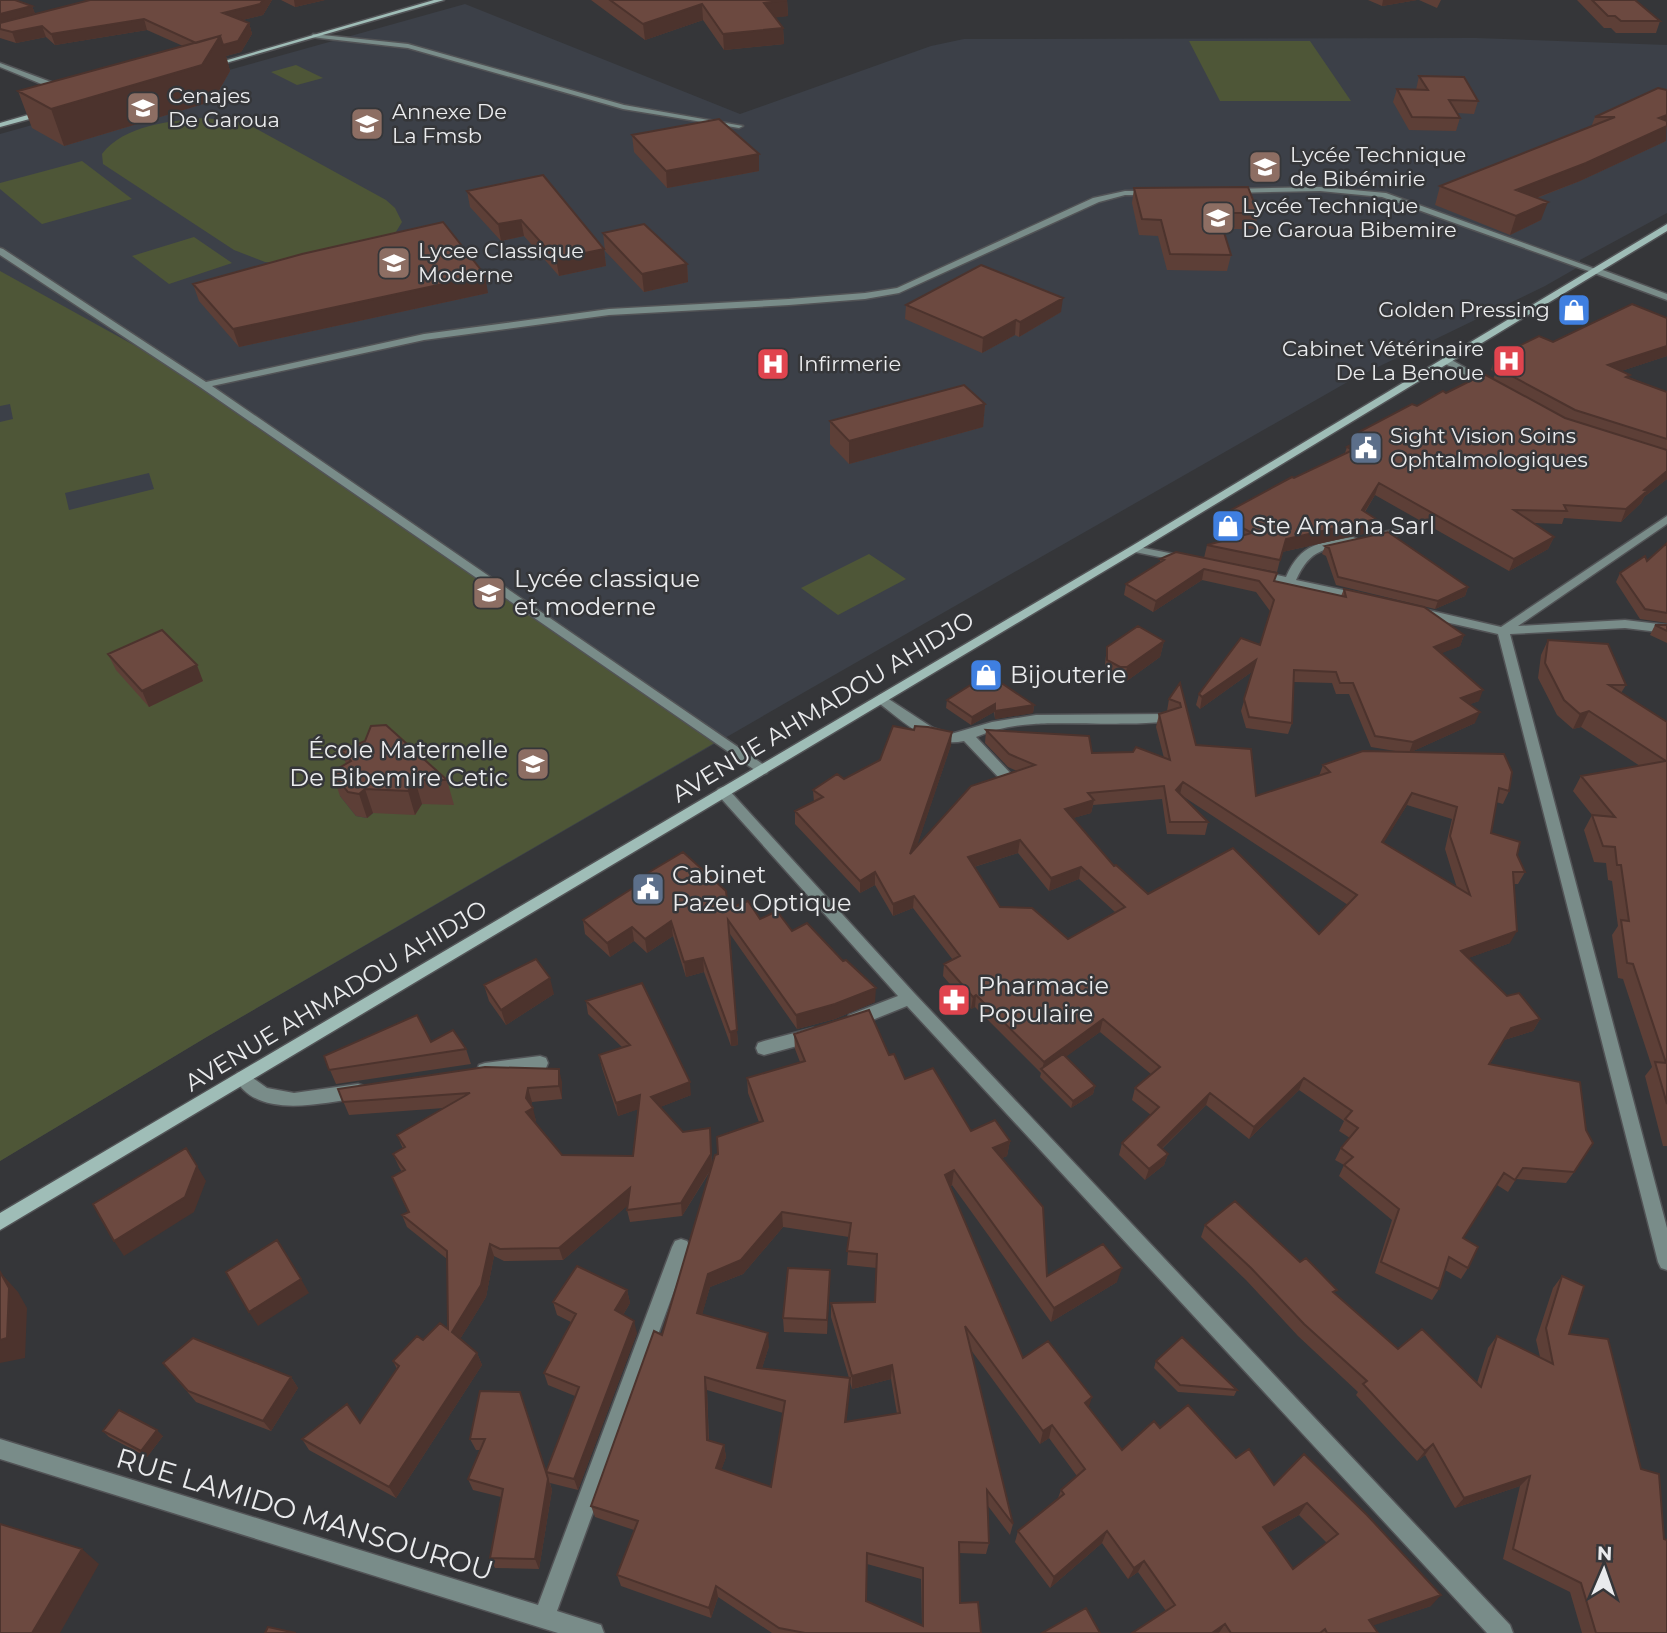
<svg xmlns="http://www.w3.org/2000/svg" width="1667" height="1633" viewBox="0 0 1667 1633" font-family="Montserrat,sans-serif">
<rect width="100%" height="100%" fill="#353639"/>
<path fill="#3c4048" d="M 465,4 L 740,114 L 931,46 L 964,39 L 1476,38 L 1667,45 L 1667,213 L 1580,260 L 1580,266 L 1545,286 L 1351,380 L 808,690 L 205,1038 L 0,1161 L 0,134 Z"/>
<path fill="#4e5637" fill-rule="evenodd" d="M 1189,41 L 1310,41 L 1351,101 L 1220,101 Z
M 296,65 L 323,78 L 297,85 L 271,72 Z
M 205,118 L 246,123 L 386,200 L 395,208 L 402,222 L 391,240 L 289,264 L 265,262 L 234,250 L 103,164 L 102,154 C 124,125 170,121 205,118 Z
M 82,161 L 132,199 L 42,224 L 0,189 L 0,183 Z
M 194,237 L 232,263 L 169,284 L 132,256 Z
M 0,271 L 206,385 L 723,738 L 205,1038 L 0,1161 L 0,422 L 13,419 L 10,404 L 0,406 ZM 149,473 L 154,489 L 69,510 L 65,493 ZM 340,796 L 425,804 L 381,807 L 367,818 L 356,816 Z
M 869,554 L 906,579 L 838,615 L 801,588 Z"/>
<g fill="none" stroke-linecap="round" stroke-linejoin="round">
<defs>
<path id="lane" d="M 1320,187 L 1386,193 L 1601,271 L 1594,273 L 1382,197 L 1320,191 L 1231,193 L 1227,191 L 1231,189 Z
M 1125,191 L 1151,191 L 1155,193 L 1151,195 L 1125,195 L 1099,202 L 899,293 L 865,299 L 789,305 L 609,315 L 424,340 L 212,386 L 767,767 L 769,770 L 767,773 L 762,775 L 200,387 L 0,255 L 0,248 L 3,249 L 206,382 L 424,334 L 609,309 L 789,299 L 865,293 L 897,288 L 1093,198 Z"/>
<path id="street" d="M 313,34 L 408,44 L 624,105 L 743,126 L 739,128 L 623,109 L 408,48 L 311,37 Z
M 0,63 L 67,88 L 68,90 L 61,92 L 0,67 Z
M 1594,269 L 1600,269 L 1667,294 L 1667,300 L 1594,273 Z
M 1442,358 L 1448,358 L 1498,386 L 1489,388 L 1442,362 Z
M 1667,516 L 1667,524 L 1518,626 L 1625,620 L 1667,625 L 1667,633 L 1625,628 L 1510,634 L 1667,1228 L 1667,1270 L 1661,1268 L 1658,1262 L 1498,634 L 1419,616 L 1413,612 L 1419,608 L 1501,627 Z
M 1398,529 L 1402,530 L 1402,534 L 1373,540 L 1367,537 L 1369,535 Z
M 1353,537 L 1359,540 L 1357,542 C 1325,550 1311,547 1296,580 L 1362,594 L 1362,600 L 1358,601 L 1259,579 L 1253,575 L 1259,571 L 1286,577 C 1301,543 1319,543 1353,537 Z
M 1134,546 L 1184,556 L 1190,559 L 1184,562 L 1130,551 L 1128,549 Z
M 881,694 L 933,728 L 951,734 L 992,722 L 1036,715 L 1169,714 L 1176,718 C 1165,728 1058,721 1034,724 C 1014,725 995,729 976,737 L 1013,776 L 1015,779 L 1008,784 L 1003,782 L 964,741 C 929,749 902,720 876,701 L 875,698 Z
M 723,787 L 728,789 L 915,994 L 1510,1625 L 1513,1633 L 1487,1633 L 907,1006 L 855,1027 L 849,1025 L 847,1020 L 849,1015 L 898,996 L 718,795 L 716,792 L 718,789 Z
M 813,1028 L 819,1030 L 821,1035 L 819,1040 L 764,1055 L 758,1053 L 756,1048 L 758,1043 L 764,1041 Z
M 540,1056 L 546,1058 L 548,1063 L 546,1068 L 540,1070 L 485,1077 L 479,1075 L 477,1070 L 479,1065 L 485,1063 Z
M 243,1071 L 267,1088 L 294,1093 L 358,1084 L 364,1086 L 366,1091 L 364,1096 L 358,1098 C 322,1103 256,1120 235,1078 L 237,1073 Z
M 681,1239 L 687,1241 L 690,1247 L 557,1611 L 601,1625 L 604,1633 L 558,1633 L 0,1459 L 0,1439 L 538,1605 L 672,1247 L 675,1241 Z"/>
<path id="secondary" d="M 434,0 L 444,0 L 212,67 L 207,66 Z
M 45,110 L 49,112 L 48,114 L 0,127 L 0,123 Z
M 1667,224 L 1667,231 L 1138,551 L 0,1230 L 0,1213 L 1130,547 Z"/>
</defs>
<use href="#lane" stroke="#525356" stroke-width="3"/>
<use href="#street" stroke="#525356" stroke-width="3"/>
<use href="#secondary" stroke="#525356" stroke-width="3"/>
<use href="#lane" fill="#798c89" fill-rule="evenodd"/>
<use href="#street" fill="#798c89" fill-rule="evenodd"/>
<use href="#secondary" fill="#9fbdb7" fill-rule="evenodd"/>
</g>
<path fill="#5d3f37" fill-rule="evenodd" d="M 0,0 L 32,6 L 35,14 L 90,0 L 272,0 L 263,15 L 242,20 L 249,23 L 252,34 L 241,52 L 226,56 L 230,71 L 213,101 L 64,146 L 32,128 L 18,91 L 183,46 L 147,30 L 55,45 L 46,37 L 16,43 L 0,38 Z
M 281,0 L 325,0 L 295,7 Z
M 591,0 L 787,0 L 788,16 L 775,17 L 783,28 L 784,44 L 724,50 L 703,20 L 645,40 Z
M 1368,0 L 1417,0 L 1382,6 Z
M 1419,0 L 1441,0 L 1437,8 Z
M 1577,0 L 1635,0 L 1660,21 L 1656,33 L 1616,33 L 1611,28 L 1604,28 Z
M 1419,76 L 1478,101 L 1474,114 L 1457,113 L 1460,118 L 1456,131 L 1409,130 L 1393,102 L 1397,89 L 1416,90 Z
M 1658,88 L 1666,141 L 1580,181 L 1537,198 L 1541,220 L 1510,235 L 1435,205 L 1440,186 L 1591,127 L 1595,117 Z
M 632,135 L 759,171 L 667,188 L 634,152 Z
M 1134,188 L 1258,213 L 1255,229 L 1223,229 L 1231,255 L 1227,271 L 1167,270 L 1158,236 L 1139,235 L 1132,203 Z
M 467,191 L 604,249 L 606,266 L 559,276 L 524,236 L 501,241 L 470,207 Z
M 603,233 L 687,264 L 688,282 L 644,292 L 605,251 Z
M 193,284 L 488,293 L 239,347 L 199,301 Z
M 906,305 L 1061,312 L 1019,337 L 1015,335 L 982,353 L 905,319 Z
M 1553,342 L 1667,356 L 1621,371 L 1630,375 L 1628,377 L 1667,392 L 1667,479 L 1644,497 L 1641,503 L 1621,522 L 1564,518 L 1562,524 L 1533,523 L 1554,537 L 1548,549 L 1509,571 L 1375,495 L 1365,512 L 1376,519 L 1372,532 L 1282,552 L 1277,572 L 1204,558 L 1207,545 L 1234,538 L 1217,529 L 1220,516 L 1294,478 L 1345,453 L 1347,447 L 1356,442 L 1359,432 L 1446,393 L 1493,379 L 1496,372 L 1491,370 L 1495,358 Z
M 985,404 L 983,427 L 849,464 L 830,444 L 830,421 Z
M 1667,543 L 1667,623 L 1640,619 L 1616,582 L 1620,573 L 1647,561 Z
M 1325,546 L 1468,587 L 1465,596 L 1435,609 L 1336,585 L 1326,556 L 1322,554 Z
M 1160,559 L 1274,581 L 1341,596 L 1344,589 L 1464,635 L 1460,646 L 1441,653 L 1479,701 L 1470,704 L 1475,723 L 1411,752 L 1509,791 L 1503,804 L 1496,802 L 1491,833 L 1517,855 L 1525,872 L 1518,884 L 1514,884 L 1510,943 L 1468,958 L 1507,996 L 1540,1019 L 1533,1031 L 1504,1040 L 1490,1064 L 1574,1172 L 1566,1183 L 1516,1179 L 1508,1192 L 1497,1185 L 1463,1238 L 1468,1268 L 1461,1279 L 1445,1270 L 1439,1289 L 1432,1300 L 1375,1273 L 1392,1220 L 1339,1176 L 1344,1165 L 1335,1160 L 1341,1148 L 1350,1138 L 1339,1131 L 1344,1121 L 1299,1090 L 1249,1139 L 1206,1105 L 1162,1149 L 1168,1154 L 1164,1165 L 1145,1180 L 1119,1155 L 1122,1143 L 1151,1115 L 1132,1100 L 1135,1088 L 1151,1074 L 1100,1032 L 1065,1057 L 1095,1086 L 1093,1094 L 1071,1108 L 1040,1077 L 1041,1073 L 975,1007 L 971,1009 L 943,976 L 944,964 L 953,960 L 913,908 L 893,916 L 875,885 L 860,893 L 795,824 L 795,811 L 814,802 L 813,790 L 951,745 L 916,848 L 1017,771 L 1008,767 L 985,743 L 986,730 L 1092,753 L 1164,758 L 1156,727 L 1159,714 L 1167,711 L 1169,699 L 1180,683 L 1196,745 L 1256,796 L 1319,776 L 1323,765 L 1401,752 L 1371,747 L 1349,694 L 1336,694 L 1332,683 L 1294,682 L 1292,723 L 1288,734 L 1246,728 L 1241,711 L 1253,671 L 1200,709 L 1196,705 L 1199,694 L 1260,645 L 1270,611 L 1256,592 L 1202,580 L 1153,612 L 1124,595 L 1126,584 L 1160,563 ZM 1181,795 L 1348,905 L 1319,934 L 1148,894 L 1114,866 L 1073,818 L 1091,813 L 1093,805 L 1162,799 L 1167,834 L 1205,835 L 1208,822 ZM 1407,805 L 1452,819 L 1445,849 L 1457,888 L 1383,843 ZM 1018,853 L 1049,891 L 1079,879 L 1115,912 L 1068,939 L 1000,907 L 974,867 Z
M 1655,625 L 1667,625 L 1667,643 L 1650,635 Z
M 1548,640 L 1626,685 L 1621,693 L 1667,722 L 1667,1146 L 1663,1146 L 1645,1076 L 1652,1067 L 1623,979 L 1618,978 L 1612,935 L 1618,926 L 1612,881 L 1608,880 L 1606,863 L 1594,862 L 1584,830 L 1592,815 L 1573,791 L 1581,776 L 1640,766 L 1581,727 L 1573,729 L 1557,715 L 1538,678 L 1541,655 Z
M 1164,641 L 1160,657 L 1124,683 L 1117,683 L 1105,676 L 1105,664 L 1107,647 Z
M 108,654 L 203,681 L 149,707 L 116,670 Z
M 947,700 L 1034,705 L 1033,713 L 995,719 L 994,712 L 971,725 L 946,708 Z
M 342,751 L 447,780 L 454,805 L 422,804 L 415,815 L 373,813 L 367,818 L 356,816 L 340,796 L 332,772 L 346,764 Z
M 636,880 L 760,919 L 792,931 L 875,1002 L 835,1019 L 797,1029 L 730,934 L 738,1045 L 731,1046 L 704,972 L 686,977 L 673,936 L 647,953 L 634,941 L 610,957 L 585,934 L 583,920 L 637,885 Z
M 484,985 L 554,994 L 506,1025 L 489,1001 Z
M 586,1001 L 691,1095 L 660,1107 L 683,1132 L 710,1128 L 712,1166 L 718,1154 L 759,1122 L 748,1093 L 747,1078 L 800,1062 L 795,1049 L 794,1034 L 889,1055 L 905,1079 L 971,1131 L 1010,1141 L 1007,1156 L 1002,1158 L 1047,1276 L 1117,1282 L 1051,1322 L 952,1185 L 950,1187 L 1023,1358 L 1089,1408 L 1122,1450 L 1160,1428 L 1236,1458 L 1274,1485 L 1304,1454 L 1431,1606 L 1373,1625 L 1378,1633 L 1132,1633 L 1166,1611 L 1138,1572 L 1128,1579 L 1102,1543 L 1050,1588 L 1015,1542 L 1018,1531 L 1058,1498 L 1061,1490 L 1077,1476 L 1049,1438 L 1040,1444 L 971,1350 L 1013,1524 L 1010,1535 L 988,1506 L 989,1543 L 986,1554 L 959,1553 L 960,1603 L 981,1633 L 772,1633 L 718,1597 L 711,1618 L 621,1586 L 617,1575 L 634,1530 L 595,1517 L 591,1506 L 662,1335 L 712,1168 L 682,1216 L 630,1222 L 627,1210 L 628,1205 L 563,1260 L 504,1261 L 494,1256 L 486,1297 L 460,1339 L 477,1353 L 482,1365 L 396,1498 L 309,1450 L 302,1439 L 360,1423 L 397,1369 L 393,1361 L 423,1340 L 448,1329 L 447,1259 L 407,1227 L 402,1215 L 408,1212 L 392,1177 L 402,1172 L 399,1167 L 393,1154 L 403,1149 L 397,1135 L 444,1108 L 349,1115 L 338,1089 L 562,1082 L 562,1099 L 532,1102 L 531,1105 L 536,1121 L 534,1122 L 562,1155 L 633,1156 L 638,1109 L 618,1116 L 602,1068 L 599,1055 L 622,1047 L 588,1014 ZM 783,1227 L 849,1237 L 847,1265 L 877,1268 L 875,1302 L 831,1303 L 831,1317 L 849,1378 L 762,1368 L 769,1346 L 702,1314 L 710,1287 L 743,1274 ZM 891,1379 L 897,1414 L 846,1422 L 850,1382 L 852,1389 ZM 707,1390 L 783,1413 L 771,1487 L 721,1470 L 726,1457 L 724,1445 L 709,1440 ZM 1299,1515 L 1327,1543 L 1293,1569 L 1267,1533 ZM 867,1564 L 921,1579 L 922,1625 L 866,1601 Z
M 466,1049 L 471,1064 L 336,1084 L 324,1056 Z
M 1205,1225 L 1300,1262 L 1398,1349 L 1477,1383 L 1488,1348 L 1497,1336 L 1540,1357 L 1536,1340 L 1553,1288 L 1562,1276 L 1569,1334 L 1667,1633 L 1582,1633 L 1570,1592 L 1503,1559 L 1520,1486 L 1455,1508 L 1425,1455 L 1417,1461 L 1356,1395 L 1358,1392 L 1298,1336 L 1246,1280 L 1201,1237 Z
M 830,1270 L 827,1334 L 784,1332 L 783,1318 Z
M 627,1290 L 630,1303 L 623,1315 L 637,1333 L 578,1490 L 550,1483 L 552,1490 L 539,1569 L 495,1568 L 490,1558 L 501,1497 L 473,1490 L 468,1479 L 480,1450 L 476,1450 L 470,1439 L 520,1392 L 546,1471 L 575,1396 L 548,1385 L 544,1373 L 571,1322 L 557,1315 L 553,1302 Z
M 1156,1361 L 1237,1390 L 1234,1396 L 1178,1392 L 1154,1368 Z
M 163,1363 L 291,1377 L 298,1388 L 271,1431 L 196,1402 Z
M 103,1431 L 163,1436 L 147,1457 L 109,1437 Z"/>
<path fill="#4c332d" d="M 263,0 L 272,0 L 263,15 L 226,24 L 223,13 Z
M 294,0 L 325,0 L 295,7 Z
M 787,0 L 788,16 L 764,19 L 764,3 Z
M 1383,0 L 1417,0 L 1382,6 Z
M 702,4 L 703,20 L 645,40 L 643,24 Z
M 32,6 L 36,16 L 0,25 L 0,14 Z
M 144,19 L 147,30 L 55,45 L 51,34 Z
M 249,23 L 252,34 L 241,52 L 226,56 L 230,71 L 213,101 L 64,146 L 51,109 Z
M 42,26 L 46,37 L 16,43 L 12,32 Z
M 783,28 L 784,44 L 724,50 L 723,34 Z
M 1667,115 L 1666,141 L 1580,181 L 1510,208 L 1516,190 Z
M 759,154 L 759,171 L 667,188 L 666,171 Z
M 1548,202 L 1541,220 L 1510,235 L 1516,216 Z
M 521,220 L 524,236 L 501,241 L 498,224 Z
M 604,249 L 606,266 L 559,276 L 556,259 Z
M 687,264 L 688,282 L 644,292 L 642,274 Z
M 485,275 L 488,293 L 239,347 L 233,329 Z
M 1063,298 L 1061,312 L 1019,337 L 1020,322 Z
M 1016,320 L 1015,335 L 982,353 L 983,338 Z
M 1667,346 L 1667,356 L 1603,377 L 1608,365 Z
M 985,404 L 983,427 L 849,464 L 849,441 Z
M 1667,471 L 1667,479 L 1644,497 L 1641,503 L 1621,522 L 1626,509 L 1644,490 Z
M 1379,483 L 1375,495 L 1358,522 L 1362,510 Z
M 1376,519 L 1372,532 L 1282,552 L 1286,539 Z
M 1554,537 L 1548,549 L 1509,571 L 1514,559 Z
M 1204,569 L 1202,580 L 1153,612 L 1156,601 Z
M 1468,587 L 1465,596 L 1435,609 L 1438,601 Z
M 1464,635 L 1460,646 L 1430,658 L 1434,647 Z
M 1164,641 L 1160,657 L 1124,683 L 1127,667 Z
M 1256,660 L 1253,671 L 1200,709 L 1202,697 Z
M 197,665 L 203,681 L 149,707 L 142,691 Z
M 1483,690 L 1479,701 L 1457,709 L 1461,698 Z
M 995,704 L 994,712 L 971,725 L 972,717 Z
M 1034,705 L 1033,713 L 995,719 L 995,711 Z
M 1589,711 L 1581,727 L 1573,729 L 1580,714 Z
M 1480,712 L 1475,723 L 1409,753 L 1413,742 Z
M 952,732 L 951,745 L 910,867 L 910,854 Z
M 415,780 L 422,804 L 415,815 L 408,791 Z
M 1183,782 L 1180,794 L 1176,790 Z
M 365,789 L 373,813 L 367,818 L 359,794 Z
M 1412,793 L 1407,805 L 1377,854 L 1382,842 Z
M 1094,800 L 1091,813 L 1063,821 L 1065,809 Z
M 1020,840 L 1018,853 L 967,869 L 968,857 Z
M 1081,867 L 1079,879 L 1049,891 L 1051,878 Z
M 875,872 L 875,885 L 860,893 L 860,881 Z
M 914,896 L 913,908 L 893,916 L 893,904 Z
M 728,920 L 738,1045 L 731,1046 L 730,1032 Z
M 671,921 L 673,936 L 647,953 L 645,939 Z
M 632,927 L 634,941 L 610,957 L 607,943 Z
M 1517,931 L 1510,943 L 1455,963 L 1461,951 Z
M 703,958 L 704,972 L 686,977 L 684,962 Z
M 550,978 L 554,994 L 506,1025 L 501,1010 Z
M 876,988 L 875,1002 L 835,1019 L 797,1029 L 796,1015 Z
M 976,995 L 975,1007 L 971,1009 L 973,997 Z
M 1103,1019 L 1100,1032 L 1045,1072 L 1042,1070 L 1044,1062 Z
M 1540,1019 L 1533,1031 L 1504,1040 L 1511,1028 Z
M 559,1069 L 562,1082 L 562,1099 L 559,1086 Z
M 1304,1078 L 1299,1090 L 1249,1139 L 1254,1127 Z
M 690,1082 L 691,1095 L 653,1110 L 651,1097 Z
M 1095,1086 L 1093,1094 L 1071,1108 L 1073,1101 Z
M 528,1088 L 532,1102 L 530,1109 L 533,1108 L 536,1121 L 529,1125 L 526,1112 L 526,1098 Z
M 1210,1093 L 1206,1105 L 1154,1156 L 1158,1145 Z
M 640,1095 L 642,1108 L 618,1116 L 616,1103 Z
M 710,1128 L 712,1167 L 682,1216 L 681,1203 Z
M 1010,1141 L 1007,1156 L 991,1163 L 993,1148 Z
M 1168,1154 L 1164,1165 L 1145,1180 L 1149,1169 Z
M 197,1166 L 206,1181 L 194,1212 L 124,1256 L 114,1241 Z
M 954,1170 L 952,1185 L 943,1190 L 945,1175 Z
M 630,1188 L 633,1201 L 563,1260 L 559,1248 Z
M 782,1212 L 783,1227 L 743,1274 L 710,1287 L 699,1326 L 697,1313 L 708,1274 Z
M 490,1244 L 494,1256 L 486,1297 L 457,1344 L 452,1332 Z
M 1122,1268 L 1117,1282 L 1051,1322 L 1054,1308 Z
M 830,1270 L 830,1284 L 827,1334 L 827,1320 Z
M 0,1272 L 18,1292 L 27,1308 L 25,1358 L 0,1363 Z
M 301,1279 L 309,1293 L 258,1326 L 249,1312 Z
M 627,1290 L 630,1303 L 618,1323 L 615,1310 Z
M 634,1321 L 637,1333 L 578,1490 L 574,1479 Z
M 768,1333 L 769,1346 L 758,1381 L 757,1368 Z
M 477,1353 L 482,1365 L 396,1498 L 389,1487 Z
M 892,1365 L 891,1379 L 852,1389 L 852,1376 Z
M 291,1377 L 298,1388 L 271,1431 L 263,1421 Z
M 705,1377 L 707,1390 L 709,1452 L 707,1440 Z
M 850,1378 L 850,1391 L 845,1435 L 845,1422 Z
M 1092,1397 L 1088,1410 L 1085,1403 Z
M 1052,1425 L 1049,1438 L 1040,1444 L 1043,1431 Z
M 157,1430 L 163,1436 L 147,1457 L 141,1451 Z
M 1433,1444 L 1425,1455 L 1417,1461 L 1425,1451 Z
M 724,1445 L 726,1457 L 718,1480 L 716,1468 Z
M 546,1472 L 552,1490 L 539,1569 L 535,1559 Z
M 1530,1476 L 1520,1486 L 1455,1508 L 1464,1498 Z
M 1307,1503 L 1299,1515 L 1256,1539 L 1263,1527 Z
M 1107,1531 L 1102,1543 L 1050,1588 L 1054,1577 Z
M 82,1549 L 99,1564 L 60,1633 L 32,1633 Z
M 1144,1561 L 1138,1572 L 1128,1579 L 1134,1568 Z
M 716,1586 L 718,1597 L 711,1618 L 709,1608 Z
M 1441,1595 L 1431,1606 L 1360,1630 L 1369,1620 Z
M 1225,1624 L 1219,1633 L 1212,1633 Z"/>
<path fill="#6c4940" stroke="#4c332d" stroke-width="2" fill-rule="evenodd" d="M 0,0 L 15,0 L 32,6 L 0,14 Z
M 90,0 L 263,0 L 260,4 L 223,13 L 249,23 L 238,41 L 223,45 L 220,36 L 196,43 L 144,19 L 51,34 L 42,26 L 12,32 L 0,29 L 0,23 Z
M 610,0 L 787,0 L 764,3 L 783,28 L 723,34 L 702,4 L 643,24 Z
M 1592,0 L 1635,0 L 1660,21 L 1621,21 L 1615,16 L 1608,16 Z
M 220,36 L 202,65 L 51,109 L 18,91 Z
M 1419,76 L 1464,77 L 1478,101 L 1449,100 L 1460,118 L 1412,117 L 1397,89 L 1428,90 Z
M 1658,88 L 1667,90 L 1667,115 L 1659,118 L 1667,121 L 1667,126 L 1586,163 L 1516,190 L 1548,202 L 1516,216 L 1440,186 L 1615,117 L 1595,117 Z
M 719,119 L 759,154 L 666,171 L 632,135 Z
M 543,175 L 604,249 L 556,259 L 521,220 L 498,224 L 467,191 Z
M 1248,187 L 1258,213 L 1218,213 L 1231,255 L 1170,254 L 1161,220 L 1142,219 L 1134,188 Z
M 443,222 L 485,275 L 233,329 L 193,284 L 302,254 Z
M 644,224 L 687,264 L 642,274 L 603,233 Z
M 981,265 L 1063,298 L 1020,322 L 1016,320 L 983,338 L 906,305 Z
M 1632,304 L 1667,318 L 1667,346 L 1608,365 L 1630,375 L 1626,377 L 1667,392 L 1667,439 L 1575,410 L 1497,368 L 1506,363 L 1495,358 L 1539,336 L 1553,342 Z
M 1484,374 L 1565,418 L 1667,450 L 1667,471 L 1644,490 L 1647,491 L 1626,509 L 1564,505 L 1567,511 L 1514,510 L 1554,537 L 1514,559 L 1379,483 L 1362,510 L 1376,519 L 1286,539 L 1280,560 L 1207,545 L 1252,533 L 1220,516 L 1292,477 L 1294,478 L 1353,450 L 1347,447 L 1367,436 L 1359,432 L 1412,404 L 1417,406 L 1443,391 L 1446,393 Z
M 964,385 L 985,404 L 849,441 L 830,421 Z
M 1388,532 L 1468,587 L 1438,601 L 1338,577 L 1329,548 L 1325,546 Z
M 1667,543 L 1667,613 L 1645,609 L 1620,573 L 1645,556 L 1647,561 Z
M 1176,552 L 1277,573 L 1274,581 L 1346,597 L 1344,589 L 1424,607 L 1464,635 L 1434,647 L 1483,690 L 1461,698 L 1480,712 L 1413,742 L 1375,736 L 1353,683 L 1340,683 L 1336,672 L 1294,670 L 1292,723 L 1249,717 L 1244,699 L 1256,660 L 1202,697 L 1199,694 L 1241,638 L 1260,645 L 1274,600 L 1259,581 L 1204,569 L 1156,601 L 1126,584 L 1164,560 L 1160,559 Z
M 1655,625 L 1667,625 L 1667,631 Z
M 1138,626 L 1164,641 L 1127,667 L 1120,667 L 1107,660 L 1107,647 Z
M 162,630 L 197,665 L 142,691 L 108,654 Z
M 1548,640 L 1608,644 L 1626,685 L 1609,685 L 1667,722 L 1667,1104 L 1655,1062 L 1666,1063 L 1633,964 L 1627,963 L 1621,920 L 1629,921 L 1621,865 L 1617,865 L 1615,847 L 1603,846 L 1592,815 L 1615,817 L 1581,776 L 1666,761 L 1589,711 L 1580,714 L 1564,700 L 1545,663 Z
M 988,674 L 1034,705 L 995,711 L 995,704 L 972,717 L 947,700 Z
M 1180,683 L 1196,745 L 1251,749 L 1256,796 L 1330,772 L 1323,765 L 1363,751 L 1504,754 L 1512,772 L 1509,791 L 1499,788 L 1491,833 L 1520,842 L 1517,855 L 1525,872 L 1513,872 L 1517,931 L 1461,951 L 1507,996 L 1519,993 L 1540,1019 L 1511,1028 L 1489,1064 L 1580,1082 L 1586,1130 L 1593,1143 L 1574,1172 L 1523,1168 L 1515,1180 L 1504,1173 L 1463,1238 L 1478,1247 L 1468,1268 L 1449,1257 L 1439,1289 L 1381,1262 L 1399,1209 L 1344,1165 L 1353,1157 L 1341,1148 L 1358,1128 L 1345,1119 L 1352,1111 L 1304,1078 L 1254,1127 L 1210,1093 L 1158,1145 L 1168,1154 L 1149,1169 L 1122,1143 L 1159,1107 L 1135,1088 L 1160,1067 L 1103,1019 L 1044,1062 L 976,995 L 973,997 L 944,964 L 960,956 L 914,896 L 893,904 L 875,872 L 860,881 L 795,811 L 823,797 L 813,790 L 837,774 L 844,779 L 880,760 L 893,726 L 914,730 L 915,726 L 928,727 L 952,732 L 910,854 L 971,786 L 1035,765 L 1009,754 L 986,730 L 1089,736 L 1092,753 L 1133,752 L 1136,747 L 1170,760 L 1159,714 L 1181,707 L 1180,703 L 1169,699 ZM 1183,782 L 1357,895 L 1319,934 L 1233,848 L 1148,894 L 1116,865 L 1114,866 L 1065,809 L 1094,800 L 1088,793 L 1164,786 L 1170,822 L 1208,822 L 1176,790 ZM 1412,793 L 1457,807 L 1450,836 L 1470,895 L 1382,842 ZM 1020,840 L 1051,878 L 1081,867 L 1125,907 L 1068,939 L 1032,908 L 1000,907 L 968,857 Z
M 386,725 L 447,780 L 415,780 L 408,791 L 365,789 L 359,794 L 348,792 L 332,772 L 351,761 L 342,751 L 365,741 L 371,726 Z
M 683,852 L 726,891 L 728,909 L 748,901 L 760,919 L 777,911 L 792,931 L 807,923 L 843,961 L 846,960 L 876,988 L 835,1004 L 796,1015 L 728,920 L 737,1030 L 730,1032 L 703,958 L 684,962 L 671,921 L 645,939 L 632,927 L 607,943 L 583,920 L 639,884 L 636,880 Z
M 536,959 L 550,978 L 501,1010 L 484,985 Z
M 642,983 L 690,1082 L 651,1097 L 683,1132 L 710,1128 L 711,1154 L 681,1203 L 627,1210 L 630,1188 L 559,1248 L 500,1249 L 490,1244 L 481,1285 L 452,1332 L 477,1353 L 389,1487 L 302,1439 L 347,1404 L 360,1423 L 399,1366 L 393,1361 L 417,1336 L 423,1340 L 440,1323 L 448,1329 L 447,1251 L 402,1215 L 409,1212 L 392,1177 L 405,1170 L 393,1154 L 405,1147 L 397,1135 L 470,1093 L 343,1102 L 338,1089 L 485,1067 L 559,1069 L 559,1086 L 528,1088 L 526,1098 L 533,1108 L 526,1112 L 562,1155 L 633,1156 L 640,1095 L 616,1103 L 599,1055 L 630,1045 L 586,1001 Z
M 869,1010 L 889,1055 L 894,1054 L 905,1079 L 933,1068 L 971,1131 L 995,1120 L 1010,1141 L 993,1148 L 1043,1207 L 1047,1276 L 1103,1244 L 1122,1268 L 1054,1308 L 954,1170 L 945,1175 L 1023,1358 L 1048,1341 L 1092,1397 L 1085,1403 L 1122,1450 L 1154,1421 L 1160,1428 L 1188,1405 L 1236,1458 L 1249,1449 L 1274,1485 L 1304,1454 L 1367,1515 L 1441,1595 L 1369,1620 L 1378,1633 L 1327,1633 L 1325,1629 L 1320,1633 L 1231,1633 L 1225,1624 L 1212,1633 L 1132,1633 L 1175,1605 L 1144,1561 L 1134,1568 L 1107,1531 L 1054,1577 L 1018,1531 L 1064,1494 L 1061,1490 L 1085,1469 L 1052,1425 L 1043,1431 L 965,1326 L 1013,1524 L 987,1490 L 989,1543 L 959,1542 L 960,1603 L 978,1602 L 981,1633 L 805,1633 L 779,1628 L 716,1586 L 709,1608 L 617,1575 L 638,1521 L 591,1506 L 654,1331 L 662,1335 L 715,1155 L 718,1154 L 717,1137 L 763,1121 L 747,1078 L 805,1061 L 794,1034 ZM 782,1212 L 851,1223 L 847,1251 L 877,1254 L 875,1302 L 831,1303 L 852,1376 L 892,1365 L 900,1413 L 845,1422 L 850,1378 L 757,1368 L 768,1333 L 697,1313 L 708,1274 L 741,1260 ZM 705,1377 L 785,1401 L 771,1487 L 716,1468 L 724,1445 L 707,1440 ZM 1307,1503 L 1338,1534 L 1293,1569 L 1263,1527 ZM 867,1553 L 923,1568 L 923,1626 L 866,1601 Z
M 417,1015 L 431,1042 L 453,1030 L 466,1049 L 329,1070 L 324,1056 Z
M 1063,1054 L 1095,1086 L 1073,1101 L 1041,1069 Z
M 186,1148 L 197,1166 L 185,1197 L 114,1241 L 93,1204 Z
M 1235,1201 L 1300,1262 L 1306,1258 L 1337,1290 L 1333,1292 L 1398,1349 L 1422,1329 L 1481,1387 L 1497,1336 L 1553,1364 L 1546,1328 L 1562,1276 L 1584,1286 L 1569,1334 L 1608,1339 L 1641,1469 L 1659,1474 L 1664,1539 L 1667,1540 L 1667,1633 L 1596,1633 L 1581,1583 L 1513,1549 L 1530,1476 L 1464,1498 L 1433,1444 L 1425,1451 L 1363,1384 L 1367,1381 L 1304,1324 L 1251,1268 L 1205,1225 Z
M 277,1240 L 301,1279 L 249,1312 L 226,1272 Z
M 577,1266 L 627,1290 L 615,1310 L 634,1321 L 574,1479 L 546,1472 L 548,1479 L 535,1559 L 490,1558 L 503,1489 L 468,1479 L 485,1439 L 470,1439 L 480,1391 L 520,1392 L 546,1472 L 579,1387 L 544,1373 L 576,1314 L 553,1302 Z
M 788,1268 L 830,1270 L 827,1320 L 783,1318 Z
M 0,1272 L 9,1288 L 7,1338 L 0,1340 Z
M 1182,1337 L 1237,1390 L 1180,1385 L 1156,1361 Z
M 193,1338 L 291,1377 L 263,1421 L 188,1391 L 163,1363 Z
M 119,1410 L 157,1430 L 141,1451 L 103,1431 Z
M 0,1524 L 82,1549 L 32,1633 L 0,1633 Z
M 1086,1608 L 1100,1633 L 1042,1633 Z
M 268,1627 L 296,1633 L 265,1633 Z"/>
<defs>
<symbol id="university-square" viewBox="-11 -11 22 22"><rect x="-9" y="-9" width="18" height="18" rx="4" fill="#8d6e63" stroke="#353639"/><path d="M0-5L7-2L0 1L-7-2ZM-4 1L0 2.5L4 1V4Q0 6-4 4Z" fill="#fff"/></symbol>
<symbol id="school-square" viewBox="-11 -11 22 22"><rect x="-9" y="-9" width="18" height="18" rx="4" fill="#8d6e63" stroke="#353639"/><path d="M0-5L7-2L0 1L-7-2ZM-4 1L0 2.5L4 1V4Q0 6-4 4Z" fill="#fff"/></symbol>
<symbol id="shop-square" viewBox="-11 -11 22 22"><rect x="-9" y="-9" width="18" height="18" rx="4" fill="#3f7fe0" stroke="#353639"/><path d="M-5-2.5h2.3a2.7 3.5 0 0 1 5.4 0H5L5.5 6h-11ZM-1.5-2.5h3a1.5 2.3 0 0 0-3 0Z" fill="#fff"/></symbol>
<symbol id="hospital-square" viewBox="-11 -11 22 22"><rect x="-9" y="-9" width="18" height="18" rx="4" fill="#e0444e" stroke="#353639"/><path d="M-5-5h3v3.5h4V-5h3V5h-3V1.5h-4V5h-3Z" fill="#fff"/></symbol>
<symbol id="civic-square" viewBox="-11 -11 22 22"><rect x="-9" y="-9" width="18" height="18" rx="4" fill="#5c6f8a" stroke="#353639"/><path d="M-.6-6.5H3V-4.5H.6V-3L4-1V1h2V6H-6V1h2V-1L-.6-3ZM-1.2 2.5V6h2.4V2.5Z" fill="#fff"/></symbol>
<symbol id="pharmacy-square" viewBox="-11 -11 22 22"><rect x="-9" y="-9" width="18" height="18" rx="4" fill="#e0444e" stroke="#353639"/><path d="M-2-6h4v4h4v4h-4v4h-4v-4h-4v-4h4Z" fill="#fff"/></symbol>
</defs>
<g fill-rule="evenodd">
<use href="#university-square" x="124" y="89" width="38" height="38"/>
<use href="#university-square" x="348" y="105" width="38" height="38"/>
<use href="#school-square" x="1246" y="148" width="38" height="38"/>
<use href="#school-square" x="1199" y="199" width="38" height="38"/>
<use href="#school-square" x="375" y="244" width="38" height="38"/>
<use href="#shop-square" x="1555" y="291" width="38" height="38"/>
<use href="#hospital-square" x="1490" y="342" width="38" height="38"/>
<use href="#hospital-square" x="754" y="345" width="38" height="38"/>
<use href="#civic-square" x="1347" y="429" width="38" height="38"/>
<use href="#shop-square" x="1209" y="507" width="38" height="38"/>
<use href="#school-square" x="470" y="574" width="38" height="38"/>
<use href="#shop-square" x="967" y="656" width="38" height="38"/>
<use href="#school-square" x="514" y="745" width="38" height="38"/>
<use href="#civic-square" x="629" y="870" width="38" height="38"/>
<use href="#pharmacy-square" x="935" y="981" width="38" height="38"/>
</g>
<g text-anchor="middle" stroke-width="5" stroke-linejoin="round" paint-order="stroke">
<g font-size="21" fill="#eaebed" stroke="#353639" text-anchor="start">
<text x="168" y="103">Cenajes<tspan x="168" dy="24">De Garoua</tspan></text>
<text x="392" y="119">Annexe De<tspan x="392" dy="24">La Fmsb</tspan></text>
<text x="1290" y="162">Lycée Technique<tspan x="1290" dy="24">de Bibémirie</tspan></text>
<text x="1242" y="213">Lycée Technique<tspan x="1242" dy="24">De Garoua Bibemire</tspan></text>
<text x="418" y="258">Lycee Classique<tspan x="418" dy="24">Moderne</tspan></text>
<text x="1550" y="317" text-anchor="end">Golden Pressing</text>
<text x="1484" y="356" text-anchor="end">Cabinet Vétérinaire<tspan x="1484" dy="24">De La Benoue</tspan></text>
<text x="798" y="371">Infirmerie</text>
<text x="1390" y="443">Sight Vision Soins<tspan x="1390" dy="24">Ophtalmologiques</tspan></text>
</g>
<g font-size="24" fill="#eaebed" stroke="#353639" text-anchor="start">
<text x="1252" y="534">Ste Amana Sarl</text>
<text x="514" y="587">Lycée classique<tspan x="514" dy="28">et moderne</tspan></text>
<text x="1010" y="683">Bijouterie</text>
<text x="508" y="758" text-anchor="end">École Maternelle<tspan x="508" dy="28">De Bibemire Cetic</tspan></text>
<text x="672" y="883">Cabinet<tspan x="672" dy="28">Pazeu Optique</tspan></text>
<text x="978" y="994">Pharmacie<tspan x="978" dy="28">Populaire</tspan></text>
</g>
<g font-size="24" fill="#eaebed" stroke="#353639">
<text transform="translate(823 707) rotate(-31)" y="8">AVENUE AHMADOU AHIDJO</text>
<text transform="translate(336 996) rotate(-31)" y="8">AVENUE AHMADOU AHIDJO</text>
</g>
<g font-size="28" fill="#eaebed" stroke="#353639">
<text transform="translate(305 1514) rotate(17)" y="10">RUE LAMIDO MANSOUROU</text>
</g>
</g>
<g transform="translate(1604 1570) rotate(2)" stroke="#353639" stroke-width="5" paint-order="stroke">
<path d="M0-5L12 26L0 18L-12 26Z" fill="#eaebed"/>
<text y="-10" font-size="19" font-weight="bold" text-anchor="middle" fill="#eaebed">N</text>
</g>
</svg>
